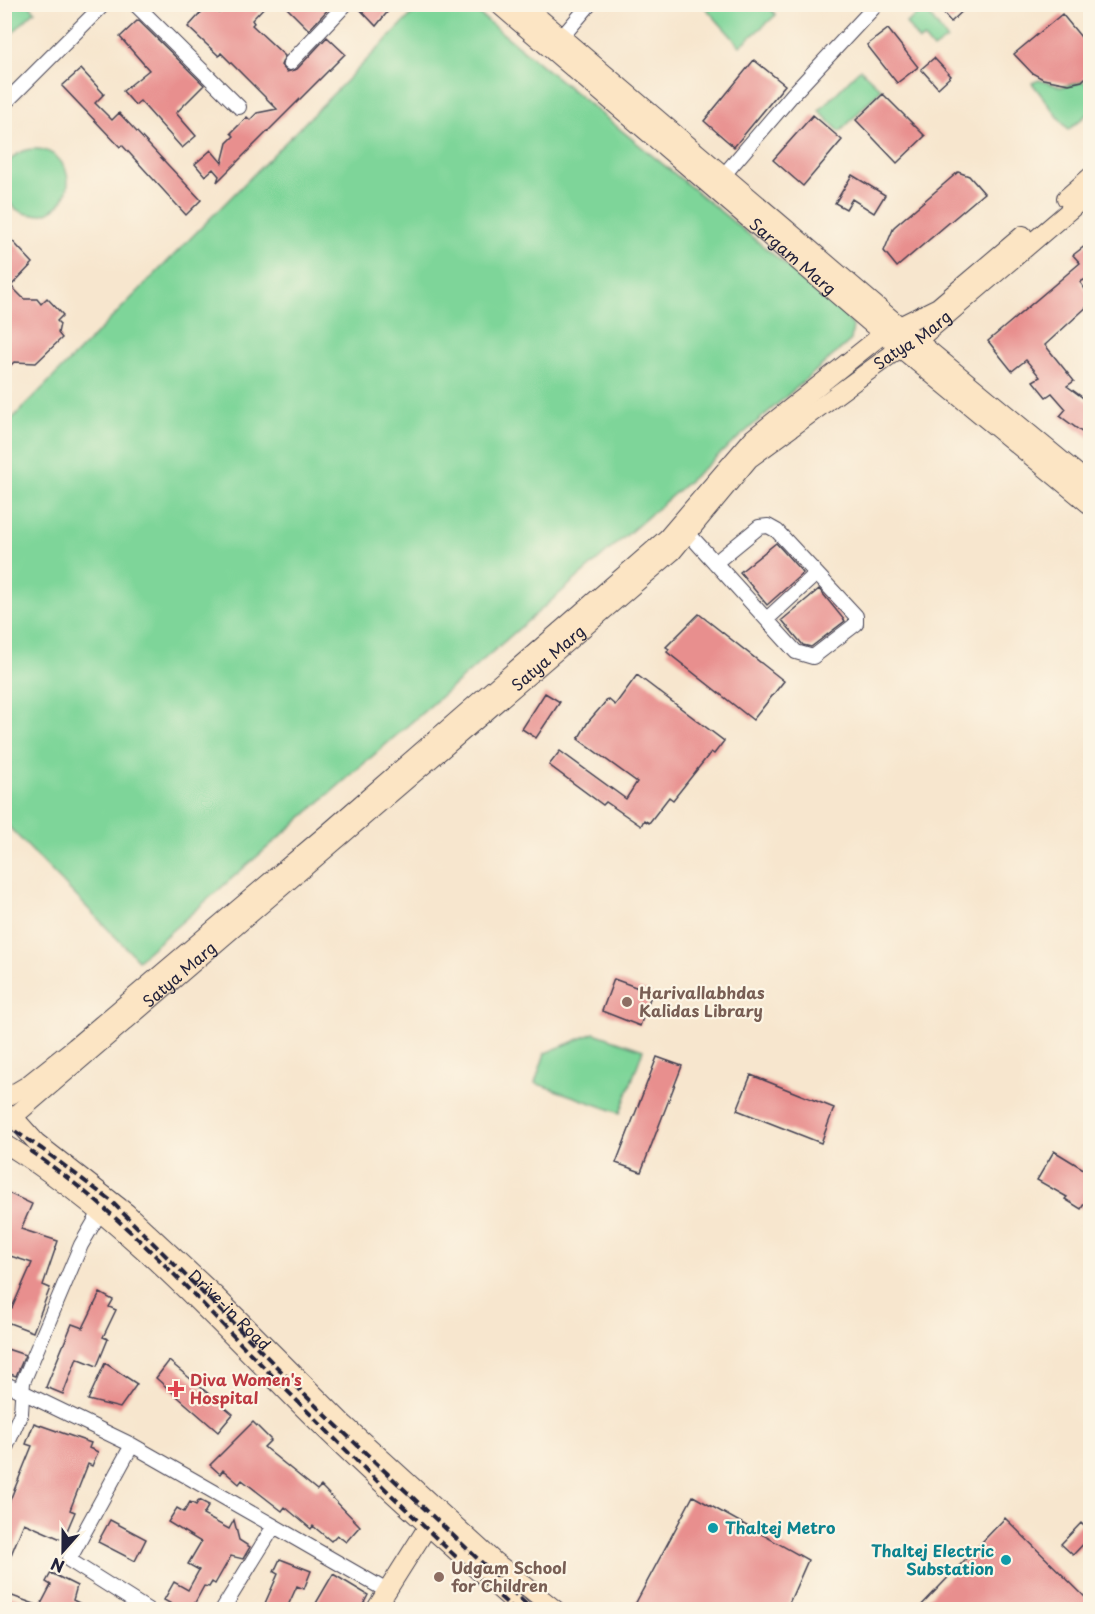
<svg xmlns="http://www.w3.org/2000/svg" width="1095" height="1614" viewBox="0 0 1095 1614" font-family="'Playpen Sans',sans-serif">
<rect width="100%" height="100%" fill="#fcf5e5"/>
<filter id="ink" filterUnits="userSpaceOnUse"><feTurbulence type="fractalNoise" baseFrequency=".0167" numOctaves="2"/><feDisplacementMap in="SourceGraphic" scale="12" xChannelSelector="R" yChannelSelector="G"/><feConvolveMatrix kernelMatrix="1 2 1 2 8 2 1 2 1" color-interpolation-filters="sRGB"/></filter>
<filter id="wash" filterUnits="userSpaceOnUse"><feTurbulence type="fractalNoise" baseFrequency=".008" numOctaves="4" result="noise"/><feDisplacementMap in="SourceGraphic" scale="24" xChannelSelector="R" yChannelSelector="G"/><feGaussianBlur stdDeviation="1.35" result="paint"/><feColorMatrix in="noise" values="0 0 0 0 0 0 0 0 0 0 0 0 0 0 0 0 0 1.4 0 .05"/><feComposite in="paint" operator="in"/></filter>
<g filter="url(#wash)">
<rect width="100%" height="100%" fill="#f7e6ce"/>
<path fill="#7ed599" stroke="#507c6a" stroke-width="1.5" d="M 5,4 L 29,5 L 35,11 L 5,40 Z
M 421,5 L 468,5 L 840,309 L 853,326 L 851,340 L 138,960 L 5,823 L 5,426 Z
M 703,5 L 767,5 L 776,15 L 740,46 Z
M 925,9 L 947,39 L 933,49 L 924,38 L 919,41 L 906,23 Z
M 860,69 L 881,89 L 840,132 L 819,111 Z
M 1039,80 L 1061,87 L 1084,81 L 1090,89 L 1090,112 L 1068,130 L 1032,83 Z
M2 182a33 33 0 1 1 66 0a33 33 0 1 1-66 0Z
M 594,1033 L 643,1050 L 620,1113 L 535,1083 L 545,1053 Z"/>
<g id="blocks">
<path fill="#e88f8e" d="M 209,4 L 219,13 L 226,4 L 267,4 L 252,20 L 254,23 L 252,25 L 285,56 L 281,65 L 287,72 L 297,69 L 327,37 L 345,54 L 217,182 L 219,176 L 213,169 L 205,176 L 195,164 L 211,150 L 222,163 L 227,143 L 234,136 L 231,133 L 247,117 L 250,120 L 257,113 L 277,109 L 221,53 L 219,56 L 188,27 Z
M 283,4 L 333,4 L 309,30 Z
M 355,4 L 394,4 L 376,26 Z
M 935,4 L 970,4 L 951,22 Z
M 1062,14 L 1090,48 L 1090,73 L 1082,81 L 1069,84 L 1043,79 L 1032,73 L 1014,54 Z
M 138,20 L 204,85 L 176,113 L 196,136 L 182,148 L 140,101 L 135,105 L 123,91 L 149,70 L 120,37 Z
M 888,29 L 918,67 L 897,83 L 867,45 Z
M 934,58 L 951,76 L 938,88 L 921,69 Z
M 754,60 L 785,85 L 734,147 L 704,121 Z
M 81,69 L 104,94 L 95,103 L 112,120 L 119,113 L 201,200 L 186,215 L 122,145 L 120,147 L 62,86 Z
M 883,94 L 925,136 L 897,163 L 856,120 Z
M 813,115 L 842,140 L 803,186 L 773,160 Z
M 958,172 L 969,176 L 984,193 L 897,267 L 884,251 L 894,227 Z
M 852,175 L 885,195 L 874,213 L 852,199 L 846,209 L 835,203 Z
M 4,232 L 33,263 L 11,286 L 24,299 L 37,299 L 41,304 L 47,298 L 63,315 L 57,321 L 60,324 L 58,333 L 62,338 L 36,363 L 14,362 L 4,372 Z
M 1090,242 L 1090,277 L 1080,282 L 1090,296 L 1090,304 L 1045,345 L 1074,381 L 1067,386 L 1090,403 L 1090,438 L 1060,416 L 1066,409 L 1052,393 L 1046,397 L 1033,381 L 1040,377 L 1026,360 L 1012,371 L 988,341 L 1080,263 L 1073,255 Z
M 776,543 L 803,573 L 767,605 L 740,572 Z
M 819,589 L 845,621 L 811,647 L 803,645 L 782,620 Z
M 699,614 L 784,681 L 753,720 L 667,652 L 669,649 L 666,647 Z
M 637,675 L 724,741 L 714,754 L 711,752 L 673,800 L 669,797 L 649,823 L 644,820 L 641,826 L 606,802 L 603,805 L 549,765 L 560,751 L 626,799 L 637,782 L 578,739 L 588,722 L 608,699 L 615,705 Z
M 545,693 L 560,702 L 536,738 L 522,729 Z
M 614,979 L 652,993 L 640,1026 L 602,1011 Z
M 657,1057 L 682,1066 L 641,1172 L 616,1163 Z
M 751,1075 L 834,1108 L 821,1143 L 737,1110 Z
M 1054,1151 L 1090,1173 L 1090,1194 L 1081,1209 L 1065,1199 L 1067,1197 L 1037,1180 Z
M 4,1191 L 32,1204 L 21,1229 L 58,1241 L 43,1285 L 50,1288 L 33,1332 L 4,1321 L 4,1304 L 12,1308 L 32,1263 L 4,1254 Z
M 100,1293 L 113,1300 L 109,1307 L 116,1310 L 103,1337 L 108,1339 L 97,1366 L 77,1358 L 63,1394 L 46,1387 L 72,1324 L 83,1328 Z
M 4,1348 L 25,1355 L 16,1376 L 4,1372 Z
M 169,1361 L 233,1414 L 218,1432 L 156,1378 Z
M 105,1363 L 137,1384 L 120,1408 L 88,1400 Z
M 253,1422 L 271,1440 L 264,1447 L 317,1490 L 321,1486 L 360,1526 L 346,1542 L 337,1535 L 331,1541 L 313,1526 L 311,1529 L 285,1507 L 282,1511 L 242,1480 L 239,1484 L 223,1470 L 220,1474 L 210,1465 Z
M 34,1423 L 91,1443 L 89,1448 L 98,1452 L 92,1466 L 88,1464 L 70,1510 L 75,1512 L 63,1540 L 24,1523 L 4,1572 L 4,1515 L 32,1446 L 26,1444 Z
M 693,1496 L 808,1560 L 786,1610 L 632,1610 Z
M 199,1500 L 209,1505 L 203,1515 L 229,1529 L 234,1520 L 239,1540 L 250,1547 L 243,1559 L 231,1556 L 215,1584 L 212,1582 L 209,1587 L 204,1586 L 191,1610 L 182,1610 L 164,1600 L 174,1582 L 188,1590 L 199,1570 L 188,1564 L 201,1542 L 168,1522 L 177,1508 L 184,1512 L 190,1502 L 196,1505 Z
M 1005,1518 L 1090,1602 L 1090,1610 L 917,1610 Z
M 110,1520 L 146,1539 L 135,1561 L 98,1542 Z
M 1081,1523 L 1090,1532 L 1090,1537 L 1073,1555 L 1061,1544 Z
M 280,1559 L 311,1571 L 304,1589 L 297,1586 L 286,1610 L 262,1610 L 278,1574 L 274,1572 Z
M 51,1573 L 77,1586 L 73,1600 L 93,1610 L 4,1610 L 4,1593 L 40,1606 L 51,1585 L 46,1582 Z
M 333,1574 L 368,1595 L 360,1610 L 312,1610 Z"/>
</g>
</g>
<g filter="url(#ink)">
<use href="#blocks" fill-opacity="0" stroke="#423f51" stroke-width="1.5"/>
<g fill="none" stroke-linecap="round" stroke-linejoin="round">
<defs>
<path id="street" d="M 135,4 L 239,107
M 561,38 L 590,4
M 290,63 L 346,4
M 4,104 L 104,4
M 723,176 L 793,94 L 877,4
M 688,533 L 796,652 L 813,657 L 856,624 L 856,616 L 777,531 L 768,526 L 759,527 L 715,563
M 767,619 L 816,574
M 4,1383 L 132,1445 L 69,1560 L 148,1610
M 132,1445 L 274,1526
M 4,1452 L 21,1413 L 23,1382 L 81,1245 L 99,1214
M 222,1610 L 274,1526 L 387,1591"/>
<g id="secondary">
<path id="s1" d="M 498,4 L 883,334 L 1090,505"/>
<path d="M 523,4 L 901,327 L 1090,484"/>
<path d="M 1066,198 L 1090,177"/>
<path d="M 4,1099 L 26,1086 L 75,1047 L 330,831 L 667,538 L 753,438 L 883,334 L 938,307 L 1023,235"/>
<path id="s2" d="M 4,1113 L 19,1123 L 36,1142 L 127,1213 L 216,1296 L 345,1425 L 493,1560 L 556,1610"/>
<path id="s3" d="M 4,1125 L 672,552 L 749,459 L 900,348 L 918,340 L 1090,193"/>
<path d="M 4,1143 C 115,1211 209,1313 299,1404 C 371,1476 447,1544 523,1610"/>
<path d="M 375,1610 L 435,1515"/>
</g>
</defs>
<use href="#street" stroke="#423f51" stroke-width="16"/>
<use href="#secondary" stroke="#423f51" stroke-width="20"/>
<use href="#street" stroke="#fff" stroke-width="14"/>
<use href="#secondary" stroke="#fce5c4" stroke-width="18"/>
<path stroke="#22223b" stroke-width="4" stroke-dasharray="9 4.5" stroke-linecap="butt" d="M 4,1124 L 42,1149 L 110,1200 L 318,1408 L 532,1610
M 30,1151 C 110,1204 178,1278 244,1347 C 332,1436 420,1527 515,1610"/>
</g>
</g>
<g fill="#8d6e63" stroke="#fcf5e5" stroke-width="2">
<circle cx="627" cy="1002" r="6"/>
<circle cx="439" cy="1577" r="6"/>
</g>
<path fill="#e0444e" stroke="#fcf5e5" stroke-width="2" d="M173 1380h6v6h6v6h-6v6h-6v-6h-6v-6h6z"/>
<g fill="#0f9aa8" stroke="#fcf5e5" stroke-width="2">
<circle cx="713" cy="1528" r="6"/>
<circle cx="1006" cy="1560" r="6"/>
</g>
<g text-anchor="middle" stroke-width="4.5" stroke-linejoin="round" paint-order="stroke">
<g font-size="16" fill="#22223b" stroke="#fcf5e5">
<text dy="6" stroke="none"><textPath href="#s1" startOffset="388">Sargam Marg</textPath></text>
<text dy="6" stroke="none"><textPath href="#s3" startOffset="1203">Satya Marg</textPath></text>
<text dy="6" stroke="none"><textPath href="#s3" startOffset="717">Satya Marg</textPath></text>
<text dy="6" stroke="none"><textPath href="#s3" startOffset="231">Satya Marg</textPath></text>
<text dy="6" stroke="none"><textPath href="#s2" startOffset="300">Drive-in Road</textPath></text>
</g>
<g font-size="16" font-weight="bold" fill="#785e54" stroke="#fcf5e5" text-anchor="start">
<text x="639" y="999">Harivallabhdas<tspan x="639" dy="18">Kalidas Library</tspan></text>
<text x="451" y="1574">Udgam School<tspan x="451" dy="18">for Children</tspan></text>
</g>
<g font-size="16" font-weight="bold" fill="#be3a42" stroke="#fcf5e5" text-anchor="start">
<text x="190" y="1386">Diva Women's<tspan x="190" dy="18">Hospital</tspan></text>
</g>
<g font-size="16" font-weight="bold" fill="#0d838f" stroke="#fcf5e5" text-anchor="start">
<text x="725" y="1534">Thaltej Metro</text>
<text x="994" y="1557" text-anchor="end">Thaltej Electric<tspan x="994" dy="18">Substation</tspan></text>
</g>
</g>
<rect width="1095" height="1614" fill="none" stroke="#fcf5e5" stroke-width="24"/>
<g transform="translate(63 1551) rotate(201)" stroke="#fcf5e5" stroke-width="4.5" paint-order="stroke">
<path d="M0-4.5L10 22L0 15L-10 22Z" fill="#22223b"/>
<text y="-9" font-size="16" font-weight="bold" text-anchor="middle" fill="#22223b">N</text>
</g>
</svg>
